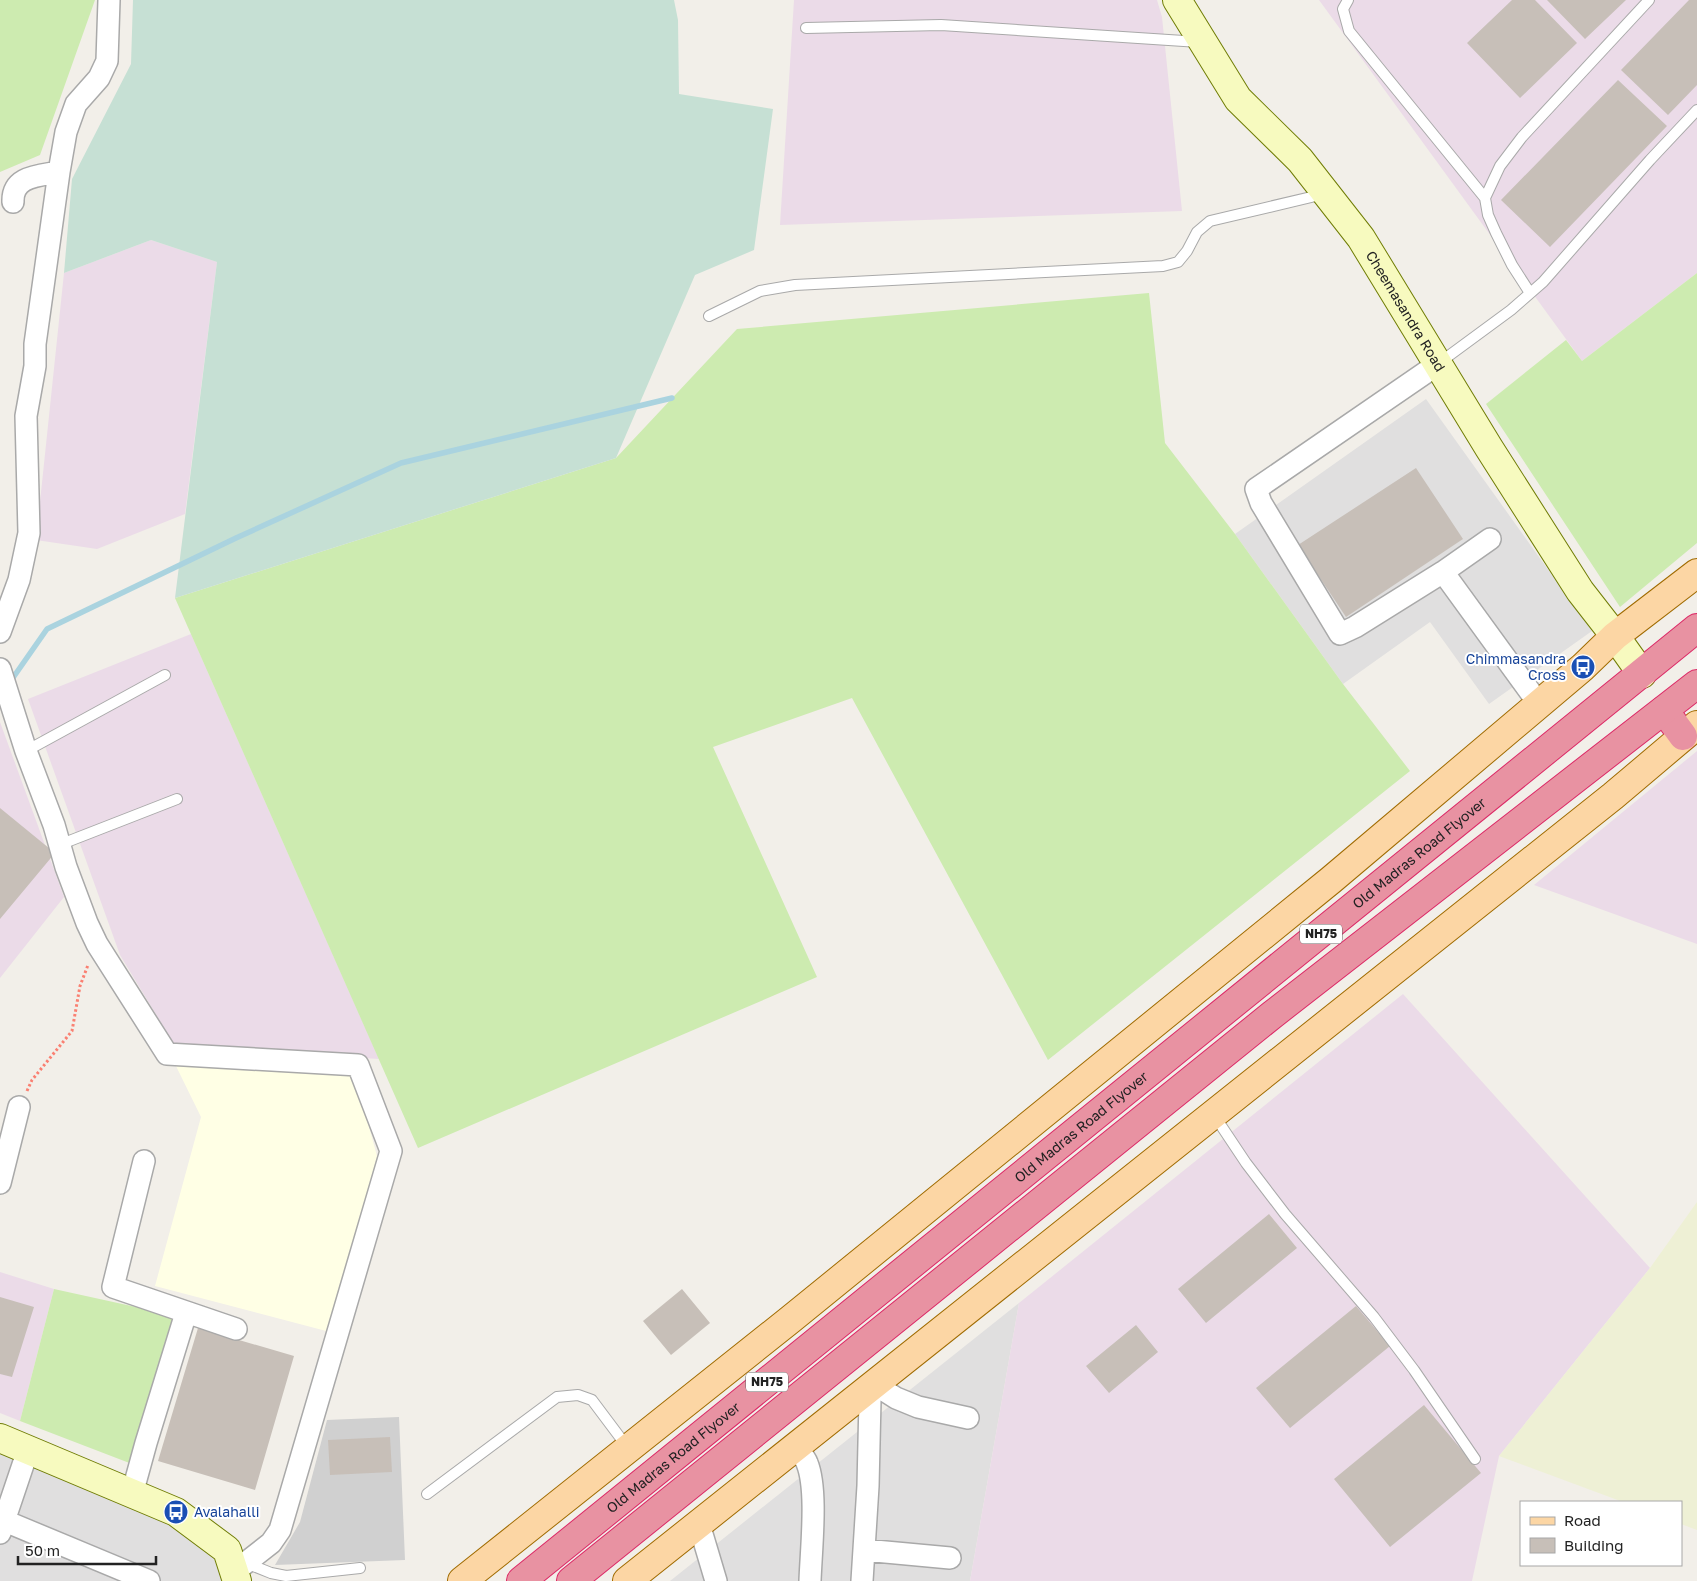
<svg xmlns="http://www.w3.org/2000/svg" width="1697" height="1581" viewBox="0 0 1697 1581" font-family="'Golos Text',sans-serif">
<rect width="100%" height="100%" fill="#f2efe9"/>
<path fill="#e0dfdf" d="M 1426,399 L 1592,631 L 1489,704 L 1430,622 L 1343,684 L 1235,534 Z
M 1019,1303 L 970,1581 L 670,1581 Z
M 0,1451 L 167,1515 L 224,1557 L 230,1581 L 0,1581 Z"/>
<path fill="#ebdbe8" d="M 794,0 L 1157,0 L 1162,17 L 1182,211 L 780,225 Z
M 1319,0 L 1697,0 L 1697,273 L 1582,361 Z
M 151,240 L 217,262 L 185,514 L 97,549 L 36,540 L 64,273 Z
M 191,634 L 379,1059 L 175,1046 L 120,955 L 28,699 Z
M 0,722 L 64,897 L 0,978 Z
M 1697,751 L 1697,944 L 1534,885 Z
M 1403,994 L 1650,1268 L 1499,1456 L 1472,1581 L 970,1581 L 1019,1303 Z
M 0,1272 L 54,1289 L 20,1421 L 0,1413 Z"/>
<path fill="#ffffe5" d="M 175,1064 L 355,1076 L 377,1156 L 330,1332 L 155,1286 L 201,1117 Z"/>
<path fill="#d0d0d0" d="M 399,1417 L 405,1560 L 275,1565 L 300,1522 L 327,1420 Z"/>
<path fill="#eef0d5" d="M 1697,1202 L 1697,1530 L 1681,1524 L 1681,1502 L 1623,1502 L 1499,1456 L 1650,1268 Z"/>
<path fill="#cdebb0" d="M 0,0 L 95,0 L 40,155 L 0,172 Z
M 1697,273 L 1697,543 L 1620,607 L 1486,404 L 1566,340 L 1582,361 Z
M 1149,293 L 1165,443 L 1235,534 L 1343,684 L 1410,771 L 1048,1060 L 852,698 L 713,747 L 817,977 L 418,1148 L 175,598 L 616,458 L 737,329 Z
M 54,1289 L 177,1316 L 132,1464 L 20,1421 Z"/>
<path fill="#c6e0d4" d="M 133,0 L 674,0 L 678,20 L 679,94 L 773,109 L 754,250 L 695,275 L 616,458 L 175,598 L 217,262 L 151,240 L 64,273 L 72,179 L 131,64 Z"/>
<g fill="none" stroke-linecap="round" stroke-linejoin="round">
<path stroke="#aad3df" stroke-width="5.5" d="M 10,682 L 47,629 L 236,538 L 401,463 L 672,398"/>
</g>
<path fill="#c7bfb8" d="M 1512,0 L 1535,0 L 1577,43 L 1520,98 L 1467,43 Z
M 1547,0 L 1626,0 L 1585,39 Z
M 1689,0 L 1697,0 L 1697,85 L 1668,115 L 1621,70 Z
M 1618,80 L 1667,126 L 1550,247 L 1501,200 Z
M 1416,468 L 1463,539 L 1346,617 L 1298,545 Z
M 0,808 L 55,853 L 0,919 Z
M 1269,1214 L 1297,1248 L 1206,1323 L 1178,1289 Z
M 682,1289 L 710,1323 L 671,1355 L 643,1321 Z
M 0,1297 L 34,1307 L 12,1377 L 0,1374 Z
M 1356,1306 L 1390,1346 L 1290,1428 L 1256,1388 Z
M 1136,1325 L 1158,1352 L 1109,1393 L 1086,1366 Z
M 198,1328 L 294,1356 L 255,1490 L 158,1461 Z
M 1424,1405 L 1481,1473 L 1390,1547 L 1334,1479 Z
M 390,1437 L 392,1472 L 330,1475 L 328,1440 Z"/>
<g fill="none" stroke-linecap="round" stroke-linejoin="round">
<defs>
<path id="lane" d="M 1348,0 L 1343,9 L 1349,31 L 1485,198
M 806,28 L 941,25 L 1199,42
M 1530,293 L 1512,265 L 1496,233 L 1488,215 L 1485,198 L 1500,166 L 1522,137 L 1649,0
M 709,316 L 760,291 L 795,285 L 1163,266 L 1178,262 L 1187,251 L 1197,232 L 1210,221 L 1324,194
M 1439,363 L 1511,310 L 1543,282 L 1650,160 L 1697,110
M 26,751 L 165,675
M 59,845 L 177,799
M 1214,1115 L 1246,1163 L 1285,1214 L 1374,1317 L 1414,1370 L 1475,1459
M 427,1494 L 557,1397 L 578,1395 L 592,1400 L 628,1448
M 246,1563 L 271,1573 L 286,1576 L 360,1568"/>
<path id="street" d="M 13,202 C 12,176 38,176 59,172
M 1438,364 L 1256,489 L 1261,503 L 1340,634 L 1355,627 L 1443,572 L 1539,704
M 1443,572 L 1490,539
M 0,632 L 19,580 L 29,533 L 26,416 L 35,366 L 35,344 L 59,172 L 66,132 L 76,104 L 99,78 L 107,61 L 109,0
M 0,669 L 26,751 L 54,825 L 66,867 L 87,923 L 97,944 L 167,1054 L 358,1065 L 391,1151 L 280,1530 L 271,1543 L 234,1572
M 144,1161 L 113,1287 L 236,1329
M 0,1183 L 19,1107
M 874,1384 L 896,1398 L 918,1407 L 968,1418
M 795,1447 C 799,1452 805,1457 807,1463 C 818,1490 811,1550 810,1581
M 132,1494 L 146,1443 L 186,1313
M 0,1519 L 149,1581
M 699,1524 L 716,1581
M 0,1533 L 28,1450
M 864,1550 L 950,1558
M 862,1581 L 868,1486 L 870,1400 L 869,1389"/>
<g id="secondary">
<path id="s1" d="M 1177,0 L 1238,99 L 1300,160 L 1361,238 L 1489,448 L 1580,591 L 1615,636 L 1642,674"/>
<path d="M 0,1438 L 176,1512 L 227,1550 L 237,1581"/>
</g>
<path id="primary" d="M 462,1581 L 791,1319 L 1331,880 L 1583,667 L 1615,636 L 1697,573
M 627,1581 L 1613,796 L 1697,725"/>
<g id="highway">
<path d="M 1664,710 L 1683,736"/>
<path id="s2" d="M 521,1581 L 1697,628"/>
<path d="M 571,1581 L 1272,1015 L 1697,684"/>
</g>
</defs>
<use href="#lane" stroke="#a9a9a9" stroke-width="12"/>
<use href="#street" stroke="#a9a9a9" stroke-width="24"/>
<use href="#secondary" stroke="#707d05" stroke-width="30"/>
<use href="#primary" stroke="#a06b00" stroke-width="30"/>
<use href="#highway" stroke="#dc2a67" stroke-width="30"/>
<path stroke="#fa8072" stroke-width="3" stroke-dasharray="2.5 2.5" stroke-linecap="butt" d="M 27,1091 L 32,1080 L 72,1031 L 80,986 L 88,965"/>
<use href="#lane" stroke="#fff" stroke-width="10"/>
<use href="#street" stroke="#fff" stroke-width="21"/>
<use href="#secondary" stroke="#f7fabf" stroke-width="28"/>
<use href="#primary" stroke="#fcd6a4" stroke-width="28"/>
<use href="#highway" stroke="#e892a2" stroke-width="28"/>
</g>
<defs>
<symbol id="bus-disc" viewBox="-11 -11 22 22"><circle r="9.5" fill="#1a4fb4" stroke="#fff"/><path d="M-5-6H5V4H4V6H2V4H-2V6H-4V4H-5ZM-3.5-4V0h7V-4ZM-3.5 1.2v1.5H-2V1.2ZM2 1.2v1.5H3.5V1.2Z" fill="#fff"/></symbol>
</defs>
<g fill-rule="evenodd">
<use href="#bus-disc" x="1569" y="653" width="28" height="28"/>
<use href="#bus-disc" x="162" y="1498" width="28" height="28"/>
</g>
<g text-anchor="middle" stroke-width="4" stroke-linejoin="round" paint-order="stroke">
<g fill="#fff" stroke="#646464" stroke-width="1">
<rect x="1300" y="924.5" width="42" height="19" rx="4"/>
<rect x="746" y="1372.5" width="42" height="19" rx="4"/>
</g>
<g font-size="12" font-weight="bold" fill="#222">
<text x="1321" y="938">NH75</text>
<text x="767" y="1386">NH75</text>
</g>
<g font-size="14" fill="#222" stroke="#fff">
<text dy="5" stroke="none"><textPath href="#s1" startOffset="388">Cheemasandra Road</textPath></text>
<text dy="5" stroke="none"><textPath href="#s2" startOffset="1156">Old Madras Road Flyover</textPath></text>
<text dy="5" stroke="none"><textPath href="#s2" startOffset="721">Old Madras Road Flyover</textPath></text>
<text dy="5" stroke="none"><textPath href="#s2" startOffset="196">Old Madras Road Flyover</textPath></text>
</g>
<g font-size="14" fill="#164399" stroke="#fff" text-anchor="end">
<text x="1566" y="664">Chimmasandra<tspan x="1566" dy="16">Cross</tspan></text>
<text x="194" y="1517" text-anchor="start">Avalahalli</text>
</g>
</g>
<rect x="1520" y="1501" width="162" height="65" fill="#ffffff" stroke="#a7a7a7"/>
<rect x="1530" y="1517" width="25" height="8" fill="#fcd6a4" stroke="#a7a7a7"/>
<text x="1564" y="1526" font-size="15" fill="#222222">Road</text>
<rect x="1530" y="1538" width="25" height="15" fill="#c7bfb8" stroke="#a7a7a7"/>
<text x="1564" y="1551" font-size="15" fill="#222222">Building</text>
<path d="M18 1556v8h138v-8" fill="none" stroke="#222222" stroke-width="2.5"/>
<text x="25" y="1556" font-size="15" fill="#222222" stroke="#ffffff" stroke-width="4" paint-order="stroke">50 m</text>
</svg>
